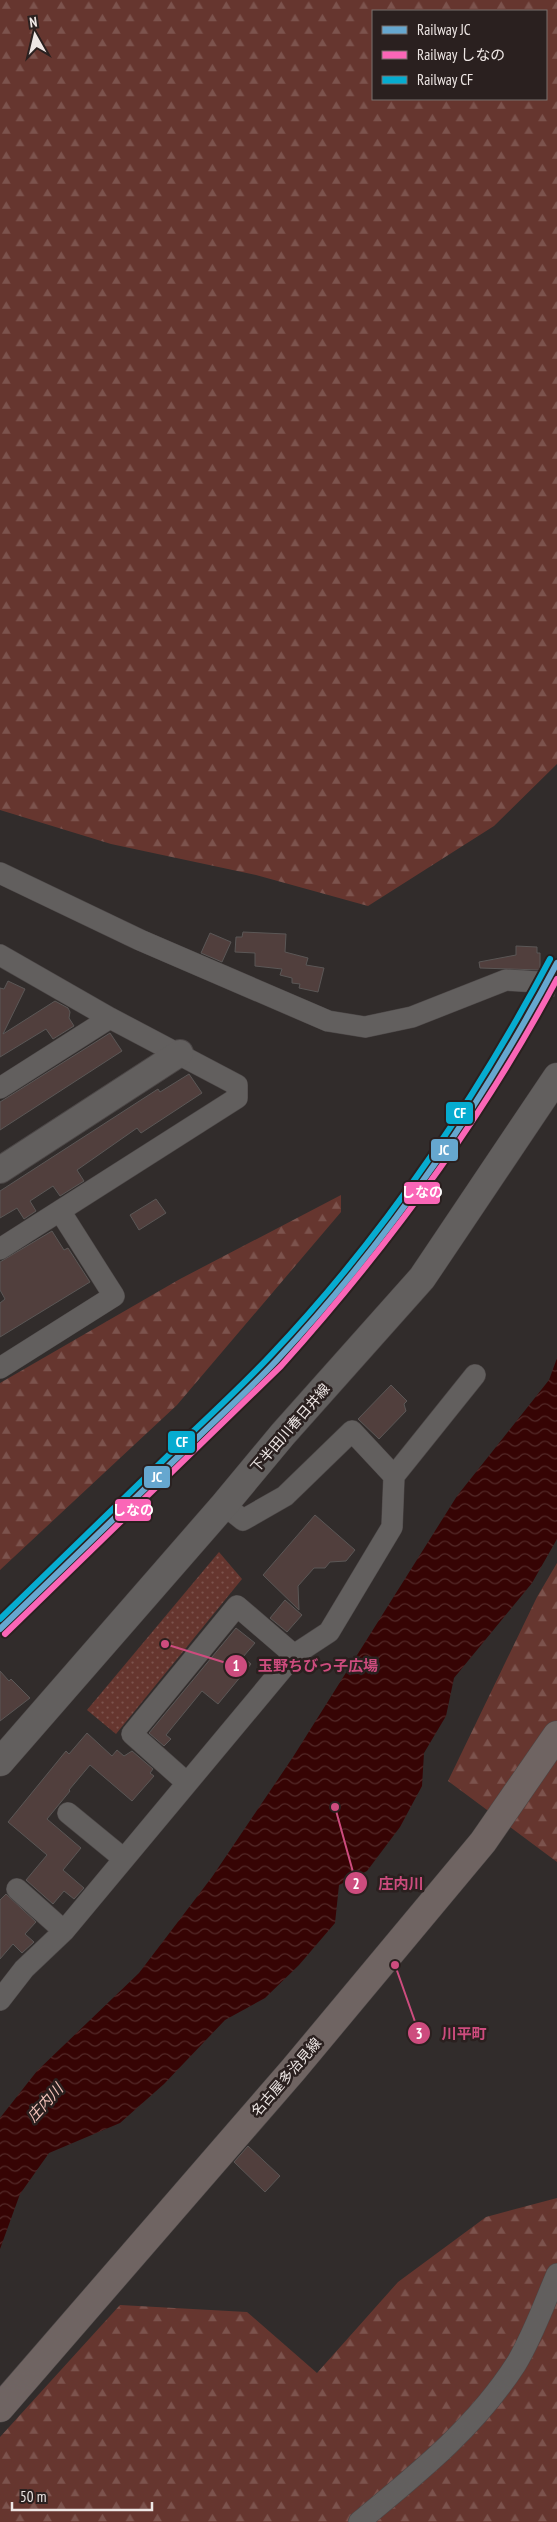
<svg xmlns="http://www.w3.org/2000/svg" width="557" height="2522" viewBox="0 0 557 2522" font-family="'PT Sans Narrow','Noto Sans JP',sans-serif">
<defs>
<pattern id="forest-firs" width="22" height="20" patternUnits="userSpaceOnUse" patternTransform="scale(1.25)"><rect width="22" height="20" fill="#66362f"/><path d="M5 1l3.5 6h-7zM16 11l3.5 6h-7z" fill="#7c534d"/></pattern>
<pattern id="park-dots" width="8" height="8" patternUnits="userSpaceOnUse" patternTransform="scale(1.25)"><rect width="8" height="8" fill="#66362f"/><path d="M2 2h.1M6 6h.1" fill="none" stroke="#7c534d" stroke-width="1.8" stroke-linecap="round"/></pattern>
<pattern id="water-waves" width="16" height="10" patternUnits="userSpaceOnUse" patternTransform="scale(1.25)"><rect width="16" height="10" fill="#360404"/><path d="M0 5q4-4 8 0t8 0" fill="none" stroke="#532928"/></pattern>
</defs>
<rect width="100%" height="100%" fill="#312c2b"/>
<path fill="url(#forest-firs)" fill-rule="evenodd" d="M 0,0 L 557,0 L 557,764 L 494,826 L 368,906 L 256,875 L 111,844 L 0,810 ZM 373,11 L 546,11 L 546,99 L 373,99 Z
M 341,1195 L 341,1212 L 177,1405 L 0,1570 L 0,1383 L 180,1279 Z
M 557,1563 L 557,1862 L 448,1781 L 537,1597 Z
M 557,2198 L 557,2522 L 0,2522 L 0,2437 L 120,2305 L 247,2312 L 317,2373 L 398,2282 L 486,2217 Z"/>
<path fill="url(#park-dots)" d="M 219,1552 L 242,1579 L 116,1734 L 87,1710 Z"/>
<path fill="url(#water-waves)" d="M 557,1358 L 557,1539 L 532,1583 L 454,1678 L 446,1716 L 424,1753 L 422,1786 L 400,1827 L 367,1871 L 339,1885 L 335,1923 L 299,1965 L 265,1998 L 225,2020 L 164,2084 L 120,2123 L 49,2153 L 20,2194 L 0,2249 L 0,2118 L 37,2071 L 139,1973 L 212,1877 L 293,1757 L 457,1496 L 549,1380 Z"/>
<path fill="#513f3d" stroke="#5b5756" d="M 243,932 L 286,934 L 285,952 L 308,958 L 306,965 L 324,968 L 318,992 L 299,988 L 300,984 L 292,983 L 292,978 L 280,975 L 282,969 L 255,966 L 255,953 L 235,952 L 236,937 L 242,937 Z
M 210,933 L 231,942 L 222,962 L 201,953 Z
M 516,946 L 537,947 L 537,953 L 540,953 L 540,970 L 480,968 L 479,962 L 516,955 Z
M 8,981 L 25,989 L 3,1034 L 55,1001 L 68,1008 L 70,1012 L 69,1018 L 74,1026 L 53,1039 L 46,1029 L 0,1057 L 0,988 L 4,989 Z
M 110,1033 L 122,1051 L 0,1130 L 0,1102 Z
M 189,1074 L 202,1093 L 141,1133 L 137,1128 L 77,1170 L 84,1181 L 60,1196 L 53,1186 L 30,1201 L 36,1211 L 24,1219 L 17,1208 L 0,1218 L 0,1191 L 158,1089 L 160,1092 Z
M 156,1199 L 166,1213 L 139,1230 L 130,1215 Z
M 52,1231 L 64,1250 L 68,1248 L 90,1282 L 0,1337 L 0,1303 L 5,1299 L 0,1290 L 0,1262 Z
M 391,1385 L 407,1401 L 404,1404 L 406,1411 L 379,1439 L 358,1419 Z
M 315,1515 L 355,1550 L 346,1561 L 330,1562 L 325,1568 L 314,1568 L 298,1586 L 299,1610 L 263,1575 Z
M 285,1600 L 302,1615 L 287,1632 L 270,1618 Z
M 236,1628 L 255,1643 L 243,1657 L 251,1664 L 218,1704 L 202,1691 L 166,1735 L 171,1739 L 164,1746 L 149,1733 Z
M 0,1671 L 9,1681 L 11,1679 L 30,1698 L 0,1721 Z
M 87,1733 L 112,1756 L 117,1750 L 124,1756 L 132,1751 L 153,1769 L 150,1773 L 154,1776 L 132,1801 L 90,1765 L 69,1790 L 70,1791 L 47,1819 L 81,1848 L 63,1870 L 84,1888 L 74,1899 L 64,1891 L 53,1904 L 26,1880 L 47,1855 L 8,1822 L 66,1751 L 69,1754 Z
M 6,1894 L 36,1922 L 25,1934 L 34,1942 L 22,1953 L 13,1944 L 0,1959 L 0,1900 Z
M 248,2146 L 280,2176 L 265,2192 L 234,2162 Z"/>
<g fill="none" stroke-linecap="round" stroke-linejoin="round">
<path stroke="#4d4847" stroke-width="21" stroke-dasharray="21 11" stroke-linecap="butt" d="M 539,982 L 557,987"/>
<defs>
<path id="minor" d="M 0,873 L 140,940 L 328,1021 L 365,1027 L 412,1017 L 506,980 L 539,982
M 0,955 L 110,1018 L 237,1085 L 237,1098 L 0,1249
M 0,1088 L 110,1018
M 0,1368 L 114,1296 L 60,1211
M 224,1505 L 243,1520 L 285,1496 L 352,1431 L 394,1476
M 187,1783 L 132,1734 L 237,1606 L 294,1655
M 68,1813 L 124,1859
M 17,1889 L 64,1931
M 0,2000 L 24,1969 L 64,1931 L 294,1655 L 329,1632 L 392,1527 L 394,1476 L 475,1375
M 359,2522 C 417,2474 475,2428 516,2364 C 533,2336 544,2304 557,2274"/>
<path id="tertiary" d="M 0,1170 L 180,1053"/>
<path id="secondary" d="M 0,1762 L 224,1505 L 283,1434 L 422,1278 L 557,1077"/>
<path id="primary" d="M 0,2408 L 293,2070 L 483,1842 L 557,1735"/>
</defs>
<use href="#minor" stroke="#4c4747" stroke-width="22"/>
<use href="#tertiary" stroke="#4c4747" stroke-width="28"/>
<use href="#secondary" stroke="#4c4747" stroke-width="29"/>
<use href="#primary" stroke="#4c4747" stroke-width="29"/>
<use href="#minor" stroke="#625f5e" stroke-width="21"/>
<use href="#tertiary" stroke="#625f5e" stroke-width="26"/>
<use href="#secondary" stroke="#625f5e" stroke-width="28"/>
<use href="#primary" stroke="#6f6462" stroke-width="28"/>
<defs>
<path id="rail-1" d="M 0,1629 C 62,1569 124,1509 186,1449 C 216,1419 248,1391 277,1360 C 388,1241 481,1106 557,963"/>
<path id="rail-2" d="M 5,1634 L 281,1366 C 388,1247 482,1120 557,979"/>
<path id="rail-3" d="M 0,1619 C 60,1560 120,1502 181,1443 C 211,1414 242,1386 271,1355 C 382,1238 474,1102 550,959"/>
</defs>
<use href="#rail-1" stroke="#2a201f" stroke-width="10"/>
<use href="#rail-2" stroke="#2a201f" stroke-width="10"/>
<use href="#rail-3" stroke="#2a201f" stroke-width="10"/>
<use href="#rail-1" stroke="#66a7cf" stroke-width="6"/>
<use href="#rail-2" stroke="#fa66b7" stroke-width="6"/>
<use href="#rail-3" stroke="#06acd0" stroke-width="6"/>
</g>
<g text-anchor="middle" stroke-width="5" stroke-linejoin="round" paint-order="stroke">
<g font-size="14" fill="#eee7e5" stroke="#2a201f">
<text transform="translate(290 1428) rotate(-49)" y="5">下半田川春日井線</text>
<text transform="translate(286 2077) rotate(-49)" y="5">名古屋多治見線</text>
</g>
<g font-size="15" font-style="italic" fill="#f2c1b8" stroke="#2a201f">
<text transform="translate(45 2103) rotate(-48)" y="5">庄内川</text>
</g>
</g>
<path fill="none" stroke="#cd4c7e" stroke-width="2" d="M165 1644L236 1666M335 1807L356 1883M395 1965L419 2033"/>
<g fill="#cd4c7e" stroke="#2a201f" stroke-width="2">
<circle cx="165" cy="1644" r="5"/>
<circle cx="335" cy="1807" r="5"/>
<circle cx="395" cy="1965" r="5"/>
<circle cx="236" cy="1666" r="12"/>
<circle cx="356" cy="1883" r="12"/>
<circle cx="419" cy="2033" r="12"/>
</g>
<g font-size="15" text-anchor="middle" font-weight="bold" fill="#fff">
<text x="236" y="1671">1</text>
<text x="356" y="1889">2</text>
<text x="419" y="2039">3</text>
</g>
<g font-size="15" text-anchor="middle" font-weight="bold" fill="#cd4c7e" stroke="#2a201f" stroke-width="5" stroke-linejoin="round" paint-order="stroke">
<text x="318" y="1671">玉野ちびっ子広場</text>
<text x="401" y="1889">庄内川</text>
<text x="464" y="2039">川平町</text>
</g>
<g stroke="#2a201f" stroke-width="2">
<rect x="445" y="1101" width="29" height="24" rx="5" fill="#06acd0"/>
<rect x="430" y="1138" width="29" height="24" rx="5" fill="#66a7cf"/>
<rect x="403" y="1181" width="38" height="24" rx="5" fill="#fa66b7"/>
<rect x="167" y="1430" width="29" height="24" rx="5" fill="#06acd0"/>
<rect x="143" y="1465" width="28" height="24" rx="5" fill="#66a7cf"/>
<rect x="114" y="1498" width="38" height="24" rx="5" fill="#fa66b7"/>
</g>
<g font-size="14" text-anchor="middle" font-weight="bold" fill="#fff">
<text x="460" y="1118">CF</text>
<text x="444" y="1155">JC</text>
<text x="422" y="1197">しなの</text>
<text x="182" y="1447">CF</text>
<text x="157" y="1482">JC</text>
<text x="133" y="1515">しなの</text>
</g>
<rect x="372" y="10" width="175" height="90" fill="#2a201f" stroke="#78706e"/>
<rect x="382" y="26" width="25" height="8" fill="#66a7cf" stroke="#78706e"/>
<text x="417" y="35" font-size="15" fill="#eee7e5">Railway JC</text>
<rect x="382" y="51" width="25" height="8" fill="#fa66b7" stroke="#78706e"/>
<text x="417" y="60" font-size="15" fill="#eee7e5">Railway しなの</text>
<rect x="382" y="76" width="25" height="8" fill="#06acd0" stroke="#78706e"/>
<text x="417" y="85" font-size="15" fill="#eee7e5">Railway CF</text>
<g transform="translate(35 35) rotate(352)" stroke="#2a201f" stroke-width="4" paint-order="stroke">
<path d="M0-4L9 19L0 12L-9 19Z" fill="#eee7e5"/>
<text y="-8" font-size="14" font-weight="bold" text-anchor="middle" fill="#eee7e5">N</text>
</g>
<path d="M12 2502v8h140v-8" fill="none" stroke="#eee7e5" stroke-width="2.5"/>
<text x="20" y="2502" font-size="15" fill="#eee7e5" stroke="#2a201f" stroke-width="4" paint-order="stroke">50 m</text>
</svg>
